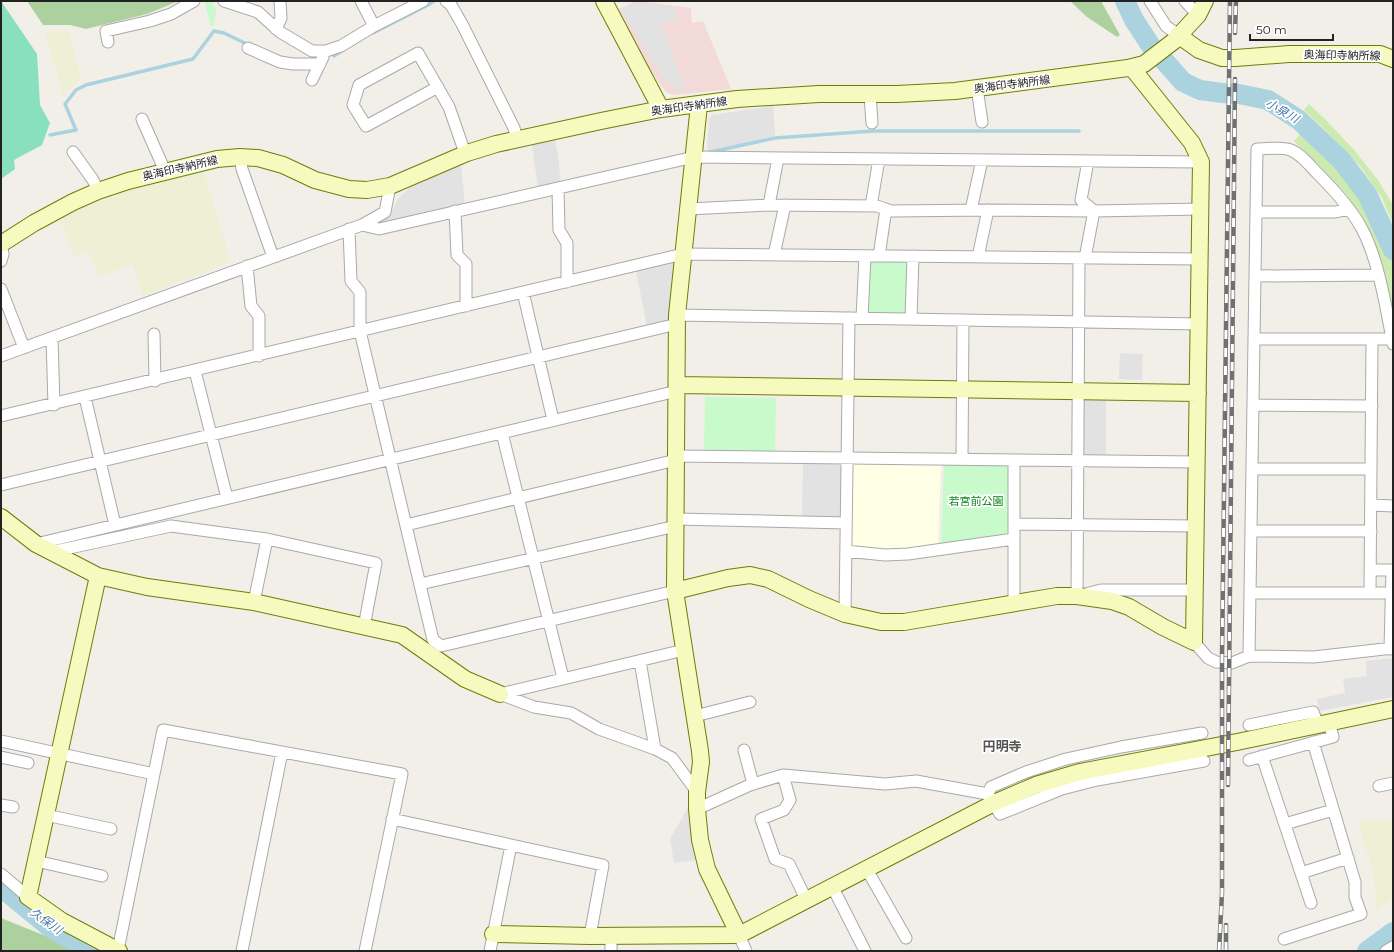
<svg xmlns="http://www.w3.org/2000/svg" width="1394" height="952" viewBox="0 0 1394 952" font-family="Montserrat,'Noto Sans JP',sans-serif">
<rect width="100%" height="100%" fill="#f2efe9"/>
<path fill="#f2dad9" d="M 636,1 L 691,8 L 692,23 L 703,21 L 731,89 L 674,95 L 666,92 L 642,59 L 615,11 Z"/>
<path fill="#ffffe5" d="M 851,462 L 941,463 L 938,546 L 885,551 L 851,549 Z"/>
<path fill="#eef0d5" d="M 54,30 L 69,31 L 81,79 L 63,96 L 45,33 Z
M 204,171 L 231,262 L 143,296 L 133,264 L 99,277 L 89,252 L 75,257 L 60,220 L 82,208 L 127,189 Z
M 1378,819 L 1393,822 L 1393,898 L 1376,913 L 1374,875 L 1358,824 L 1365,820 Z"/>
<path fill="#cdebb0" d="M 1309,104 L 1327,121 L 1355,151 L 1378,180 L 1393,205 L 1393,224 L 1382,198 L 1360,166 L 1320,125 L 1304,110 Z
M 1303,131 L 1310,134 L 1339,163 L 1366,201 L 1380,230 L 1393,260 L 1393,322 L 1364,225 L 1347,195 L 1294,141 Z"/>
<path fill="#add19e" d="M 27,1 L 179,1 L 147,14 L 86,29 L 70,25 L 43,25 Z
M 1070,1 L 1101,1 L 1120,35 L 1117,37 L 1087,17 Z
M 1,918 L 83,951 L 1,951 Z"/>
<path fill="#c8facc" d="M 204,1 L 213,2 L 213,7 L 217,8 L 213,26 L 211,26 Z
M 871,261 L 905,261 L 908,265 L 908,313 L 870,316 L 867,312 L 868,264 Z
M 705,397 L 776,398 L 775,454 L 704,452 Z
M 944,463 L 1006,465 L 1010,470 L 1009,532 L 1005,537 L 941,547 Z"/>
<path fill="#88e0be" d="M 1,1 L 37,54 L 40,105 L 50,123 L 42,145 L 14,160 L 15,169 L 1,179 Z"/>
<path fill="#e2e2e2" d="M 634,3 L 676,8 L 676,19 L 661,24 L 685,90 L 676,91 L 672,82 L 666,83 L 621,10 Z
M 773,106 L 775,136 L 708,152 L 707,146 L 709,119 L 712,115 Z
M 555,140 L 558,155 L 561,184 L 538,189 L 532,145 Z
M 461,164 L 465,205 L 380,224 L 379,220 L 390,215 L 398,199 L 405,192 L 412,186 L 434,174 Z
M 675,261 L 670,321 L 647,327 L 636,271 Z
M 1120,353 L 1143,354 L 1142,380 L 1119,379 Z
M 1083,399 L 1106,400 L 1106,456 L 1082,457 Z
M 803,462 L 838,462 L 844,470 L 843,514 L 836,519 L 802,517 Z
M 1393,658 L 1393,697 L 1319,711 L 1317,699 L 1345,693 L 1343,679 L 1367,676 L 1366,661 Z
M 689,806 L 696,860 L 674,863 L 670,839 Z"/>
<g fill="none" stroke-linecap="round" stroke-linejoin="round">
<path stroke="#aad3df" stroke-width="3.5" d="M 373,33 L 428,5 L 434,1
M 334,56 L 343,50
M 50,135 L 76,130 L 65,104 L 76,90 L 86,85 L 193,59 L 214,31 L 224,33 L 249,45
M 706,153 L 775,138 L 873,131 L 1079,131"/>
<path stroke="#aad3df" stroke-width="20" d="M 1125,1 L 1134,20 L 1151,46 L 1183,82 L 1200,90 L 1222,93 L 1239,94 L 1268,100 L 1299,120 L 1342,161 L 1367,194 L 1393,250
M 1,887 L 47,925 L 64,936 L 94,951
M 1367,951 L 1393,932"/>
<defs>
<path id="street" d="M 224,1 L 258,12 L 280,32 L 312,51 L 326,51 L 341,46 L 374,26 L 423,1
M 361,1 L 374,26
M 446,1 L 451,5 L 462,24 L 514,128 L 517,139
M 1150,1 L 1166,26 L 1178,35
M 1185,1 L 1198,15
M 276,29 L 281,18 L 280,1
M 108,42 L 106,31 L 150,21 L 171,14 L 194,1
M 248,48 L 280,62 L 293,64 L 320,64
M 312,80 L 323,57
M 438,87 L 366,126 L 353,105 L 359,85 L 418,53 L 449,107 L 465,153
M 977,88 L 982,122
M 870,94 L 872,123
M 142,119 L 165,171
M 73,152 L 93,180 L 98,191
M 240,157 L 242,169 L 273,257
M 778,158 L 769,205 L 877,206 L 891,211 L 988,210 L 1094,211 L 1200,209
M 558,188 L 559,230 L 567,243 L 567,282
M 871,206 L 879,159
M 688,209 L 769,205
M 971,210 L 982,160
M 455,211 L 457,255 L 466,264 L 466,306
M 1256,212 L 1336,212 L 1349,209
M 362,225 L 379,229 L 694,157 L 1201,162
M 349,229 L 351,281 L 360,292 L 360,331 L 433,640 L 441,646 L 675,591
M 1,245 L 3,254 L 1,261
M 774,255 L 785,205
M 879,256 L 886,209
M 978,257 L 988,210
M 1079,258 L 1077,596 L 1101,590 L 1195,590
M 1085,258 L 1094,211 L 1081,200 L 1088,161
M 247,266 L 251,306 L 259,316 L 259,356
M 1255,276 L 1378,275
M 1,289 L 24,348
M 523,292 L 553,420
M 677,315 L 1199,324
M 862,318 L 865,256
M 911,319 L 913,256
M 154,334 L 155,381
M 52,338 L 54,405
M 1254,339 L 1392,339
M 1,356 L 362,225 L 385,212 L 390,186
M 195,371 L 227,498
M 85,397 L 115,525
M 1253,405 L 1372,406
M 1,416 L 683,254 L 1199,259
M 502,433 L 563,678
M 676,456 L 1197,462
M 962,459 L 963,320
M 1014,460 L 1014,603
M 1252,469 L 1371,469
M 1,485 L 677,324
M 1371,505 L 1393,506
M 676,519 L 846,523
M 1014,524 L 1196,526
M 406,525 L 676,460
M 1251,531 L 1371,531
M 36,544 L 677,391
M 846,551 L 885,555 L 908,554 L 1014,539
M 51,552 L 171,526 L 267,539 L 376,563 L 364,627
M 1370,570 L 1393,570
M 420,584 L 676,526
M 1250,593 L 1392,593
M 1370,593 L 1372,339
M 254,602 L 267,539
M 845,614 L 849,318
M 1194,642 L 1208,658 L 1216,662 L 1232,663 L 1249,656 L 1314,657 L 1393,648
M 1390,649 L 1392,570
M 1249,656 L 1257,149 C 1266,149 1278,147 1287,149 C 1299,151 1310,166 1318,174 C 1334,190 1351,208 1362,229 C 1379,261 1386,308 1393,344
M 640,661 L 655,749
M 500,694 L 534,707 L 571,713 L 599,729 L 655,749 L 672,758 L 697,792
M 500,694 L 684,650
M 695,716 L 750,702
M 1249,725 L 1313,712 L 1318,724
M 1,741 L 154,774
M 744,750 L 753,784
M 1262,756 L 1311,903
M 1,757 L 28,763
M 1249,760 L 1333,737 L 1329,722
M 783,775 L 790,800 L 784,810 L 761,819 L 775,859 L 789,864 L 806,899
M 1379,786 L 1393,783
M 988,794 L 991,787 L 1026,772 L 1066,759 L 1121,747 L 1202,733
M 1,805 L 13,807
M 697,809 L 750,785 L 783,775 L 885,784 L 916,781 L 988,794 L 1000,814 L 1062,789 L 1097,780 L 1204,761
M 46,815 L 111,829
M 392,819 L 603,865 L 590,936
M 1285,824 L 1333,810
M 36,861 L 102,876
M 866,868 L 906,938
M 1301,873 L 1348,858
M 1,874 L 28,897
M 832,886 L 865,951
M 739,935 L 746,951
M 1284,939 L 1361,914 L 1355,897 L 1355,882 L 1313,742
M 118,950 L 163,730 L 402,774 L 365,951
M 242,951 L 282,752
M 490,951 L 511,845
M 611,951 L 611,935
M 1386,951 L 1393,947"/>
<path id="secondary" d="M 604,1 L 661,109
M 1178,35 L 1199,50 L 1222,58 L 1235,58 L 1289,54 L 1380,54 L 1393,59
M 699,105 L 677,315 L 675,591 L 700,751 L 701,762 L 697,792 L 697,809 L 700,840 L 707,869 L 739,935
M 1,244 L 34,223 L 73,202 L 98,191 L 128,181 L 217,159 L 240,157 L 258,158 L 283,165 L 315,180 L 349,189 L 367,190 L 390,186 L 467,153 L 496,144 L 601,121 L 661,109 L 737,99 L 819,94 L 897,94 L 955,91 L 1128,68 L 1144,64 L 1174,41 L 1198,15 L 1205,1
M 677,385 L 1198,393
M 1,517 L 36,544 L 98,576 L 147,587 L 254,602 L 402,635 L 465,679 L 500,694
M 98,576 L 28,897 L 62,921 L 119,951
M 675,591 L 728,578 L 750,575 L 768,579 L 809,599 L 845,614 L 881,622 L 904,622 L 1057,596 L 1077,596 L 1112,601 L 1129,607 L 1163,627 L 1194,642 L 1201,162 L 1192,143 L 1132,68
M 493,934 L 590,936 L 739,935 L 994,803 L 1036,785 L 1080,772 L 1237,742 L 1393,709"/>
</defs>
<use href="#street" stroke="#a9a9a9" stroke-width="13"/>
<use href="#secondary" stroke="#707d05" stroke-width="18"/>
<use href="#street" stroke="#fff" stroke-width="11"/>
<use href="#secondary" stroke="#f7fabf" stroke-width="16"/>
<defs>
<path id="rail" d="M 1235,33 L 1236,1
M 1228,785 L 1235,79
M 1219,951 L 1222,893 L 1222,656 L 1230,1
M 1226,951 L 1226,925"/>
</defs>
<use href="#rail" stroke="#707070" stroke-width="4.5"/>
<use href="#rail" stroke="#fff" stroke-width="3" stroke-dasharray="9" stroke-linecap="butt"/>
</g>
<g text-anchor="middle" stroke-width="3.5" stroke-linejoin="round" paint-order="stroke">
<g font-size="11" fill="#222" stroke="#fff">
<text transform="translate(1342 55) rotate(1)" y="4">奥海印寺納所線</text>
<text transform="translate(1012 84) rotate(-7)" y="4">奥海印寺納所線</text>
<text transform="translate(689 106) rotate(-8)" y="4">奥海印寺納所線</text>
<text transform="translate(180 168) rotate(-13)" y="4">奥海印寺納所線</text>
</g>
<g font-size="11" fill="#0c8416" stroke="#fff">
<text x="976" y="505">若宮前公園</text>
</g>
<g font-size="12" font-style="italic" fill="#4a7aab" stroke="#fff">
<text transform="translate(1282 111) rotate(30)" y="4">小泉川</text>
<text transform="translate(46 921) rotate(35)" y="4">久保川</text>
</g>
<g font-size="13" font-weight="bold" fill="#555" stroke="#fff">
<text x="1002" y="751">円明寺</text>
</g>
</g>
<rect width="1394" height="952" fill="none" stroke="#222222" stroke-width="4"/>
<path d="M1250 34v6h83v-6" fill="none" stroke="#222222" stroke-width="2"/>
<text x="1256" y="34" font-size="12" fill="#222222" stroke="#ffffff" stroke-width="3" paint-order="stroke">50 m</text>
</svg>
